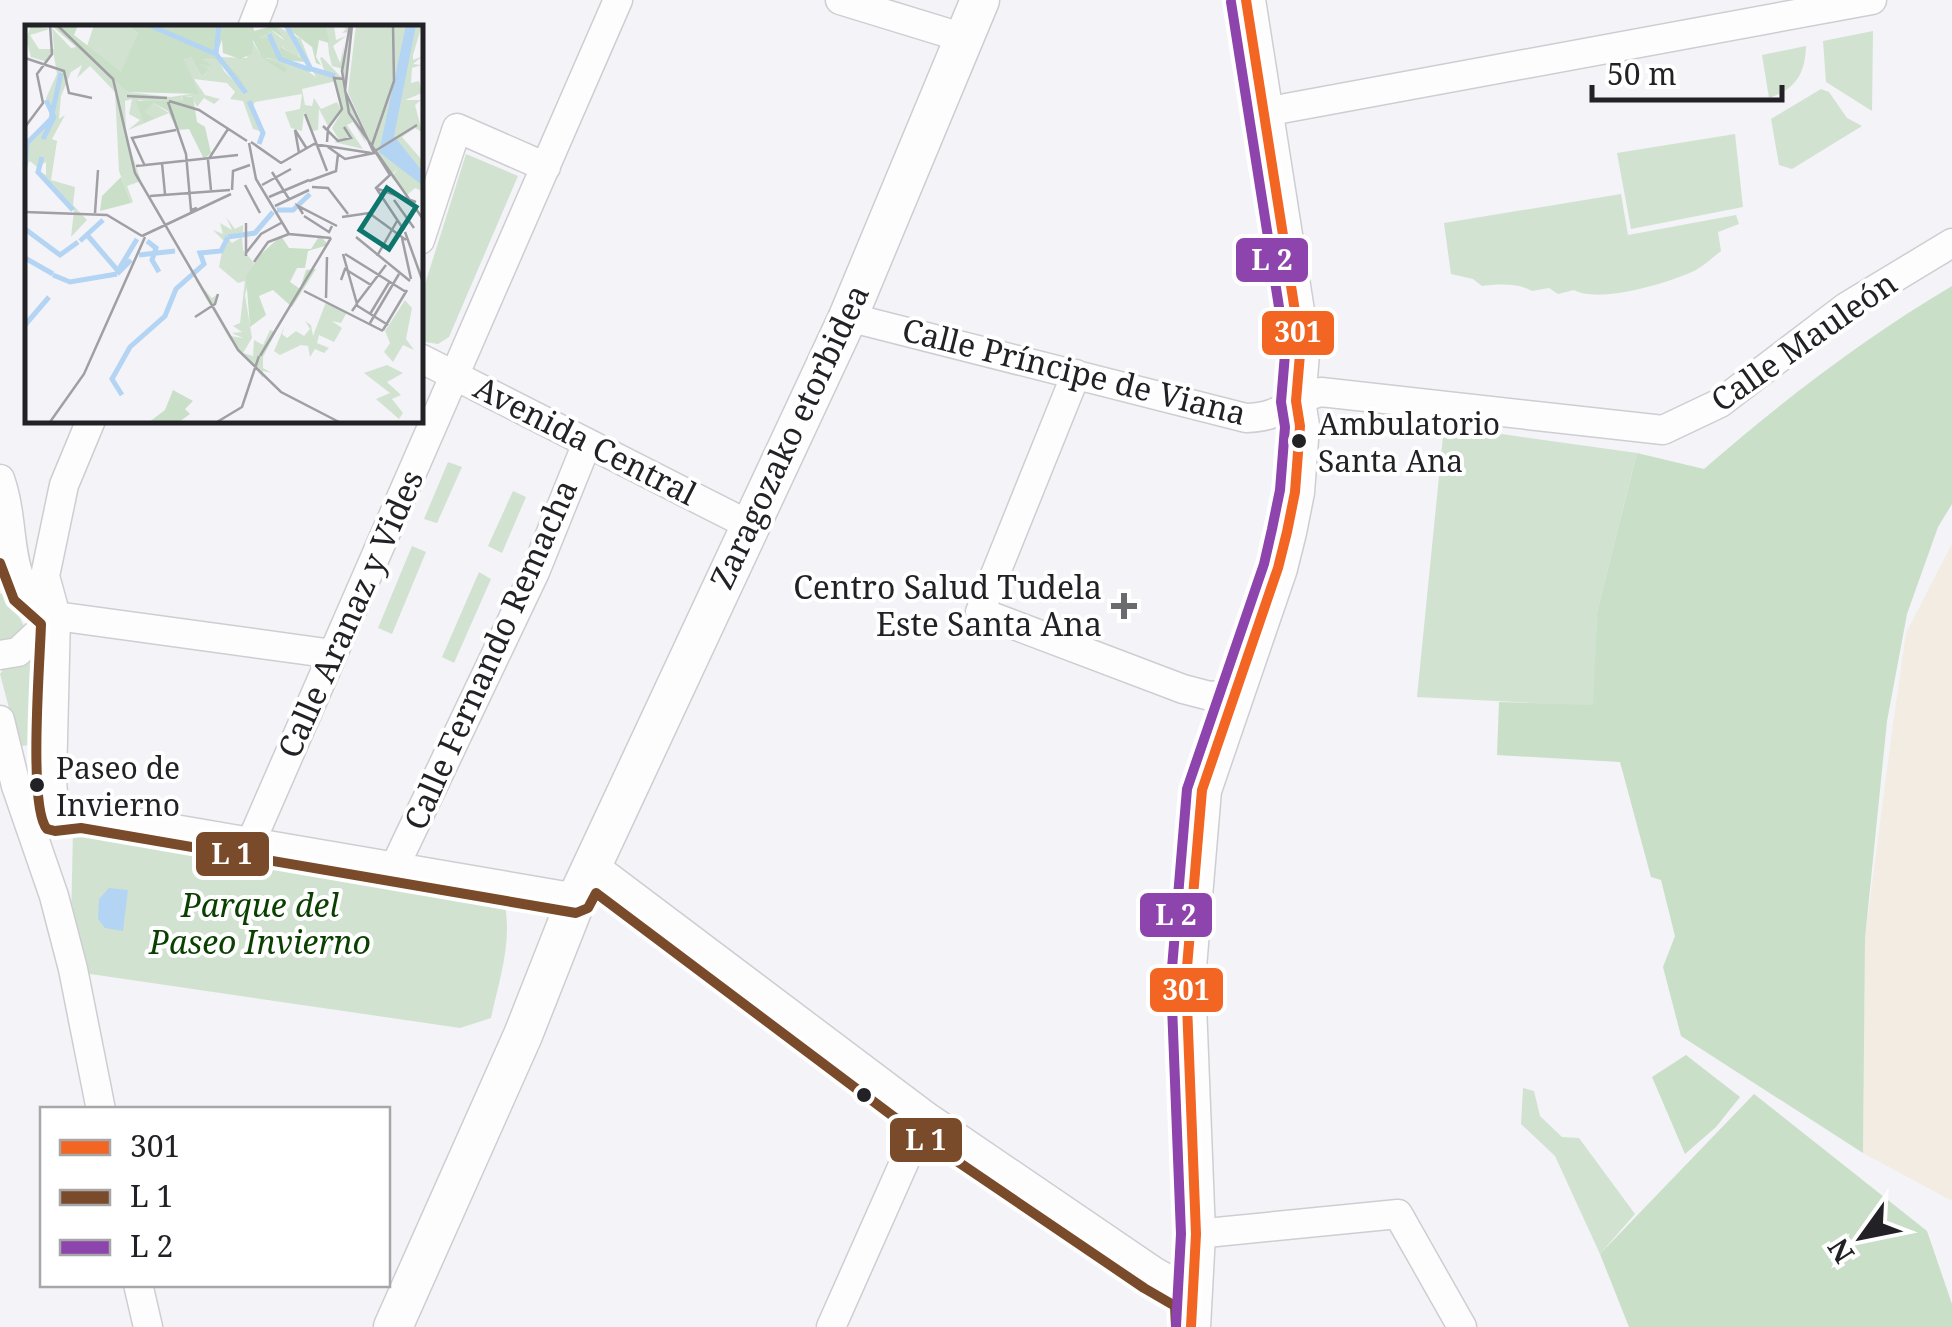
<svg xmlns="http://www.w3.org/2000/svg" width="1952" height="1327" viewBox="0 0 1952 1327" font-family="'Noto Serif',serif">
<rect width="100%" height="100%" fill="#f3f3f8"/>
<path fill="#f2ece3" d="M 1952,544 L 1952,1201 L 1863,1153 L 1865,938 L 1893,724 L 1906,633 Z"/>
<path fill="#d1e3d0" d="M 1873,31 L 1872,111 L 1826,82 L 1823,41 Z
M 1806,46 C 1805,74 1796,89 1769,98 L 1762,55 Z
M 1821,89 L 1829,92 L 1847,118 L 1862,126 L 1792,169 L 1779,165 L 1771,119 Z
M 1735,134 L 1743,207 L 1631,229 L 1617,153 Z
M 466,154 L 518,176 L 449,337 L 438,344 L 425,342 L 420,337 L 420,300 Z
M 1621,194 L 1628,235 L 1736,215 L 1739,224 L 1718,232 L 1721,251 C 1713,257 1705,265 1696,270 C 1669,283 1599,304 1574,290 L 1558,294 L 1549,288 L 1532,291 C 1519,283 1497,284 1482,286 L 1473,279 L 1451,274 L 1444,223 Z
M 1444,426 L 1637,453 L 1597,612 L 1594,706 L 1417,697 Z
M 448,462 L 462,467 L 437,523 L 424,519 Z
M 513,491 L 526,497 L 502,553 L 488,546 Z
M 412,546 L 426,552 L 392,634 L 378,628 Z
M 479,572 L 491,579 L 454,663 L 442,657 Z
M 6,590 L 24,626 L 24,631 L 0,650 L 0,594 Z
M 31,657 L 40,662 L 46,744 L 19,746 L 0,674 L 5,667 Z
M 73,830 L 255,851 L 470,892 L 505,906 C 512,943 499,981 491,1018 L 460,1028 L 70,971 Z
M 1523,1088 L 1534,1091 L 1540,1116 L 1562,1137 L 1579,1138 L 1635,1214 L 1600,1254 L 1555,1156 L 1521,1124 Z"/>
<path fill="#c9dfc7" d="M 1952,286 L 1952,504 L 1938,527 L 1907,614 L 1887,721 L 1865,938 L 1863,1153 L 1681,1036 L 1663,967 L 1675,936 L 1661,880 L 1651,877 L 1620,762 L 1497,755 L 1499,702 L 1593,705 L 1597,612 L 1637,453 L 1704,469 C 1781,402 1864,338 1952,286 Z
M 1686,1055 L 1740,1097 L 1716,1127 L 1685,1154 L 1652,1077 Z
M 1754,1094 L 1927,1231 L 1952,1304 L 1952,1327 L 1629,1327 L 1600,1254 Z"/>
<path fill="#b4d4f4" d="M 109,888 L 128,890 L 123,931 L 105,928 L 98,919 L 99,899 Z"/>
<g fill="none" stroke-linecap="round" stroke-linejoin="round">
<defs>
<path id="street" d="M 840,0 L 964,38
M 252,28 L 263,0
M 1263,109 L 1281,109 L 1872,0
M 420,240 L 457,128 L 546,167
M 848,317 L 1246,418 C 1285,417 1288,399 1321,392 L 1663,430 L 1720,403 L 1846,307 L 1952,243
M 420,358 L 749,525
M 1076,374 L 980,612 L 1183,689 L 1210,696 L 1234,694
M 0,479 C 19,532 0,590 56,616 L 333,654
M 0,655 L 18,652 L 56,616
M 0,720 L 16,786 L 54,896 L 73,969 L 101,1110
M 55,816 L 52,781 L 56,616 L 45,576 L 64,485 L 91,420
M 33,833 L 55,816 L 81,813 L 577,898
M 251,842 L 618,0
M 395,866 L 535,572 L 587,443
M 1196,1234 L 1398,1214 L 1462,1327
M 138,1284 L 148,1327
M 831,1327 L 923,1120"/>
<path id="secondary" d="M 591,870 L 923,1120 L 1152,1276 L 1190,1297
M 393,1327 L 523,1035 L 577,898 L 848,317 L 980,0
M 1191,1327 L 1196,1234 L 1186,979 L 1202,790 L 1278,568 L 1287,532 L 1295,492 L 1300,426 L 1296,401 L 1300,354 L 1297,324 L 1246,0"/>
</defs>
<use href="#street" stroke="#ceced2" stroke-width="31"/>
<use href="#secondary" stroke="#ceced2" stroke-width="41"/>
<use href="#street" stroke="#fdfdfe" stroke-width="28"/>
<use href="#secondary" stroke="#fdfdfe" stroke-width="38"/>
<defs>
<path id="bus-1" d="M 1191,1327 L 1196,1234 L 1186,979 L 1202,790 L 1278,568 L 1287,532 L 1295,492 L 1300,426 L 1296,401 L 1300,354 L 1297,324 L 1246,0"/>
<path id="bus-2" d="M 0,563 L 14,600 L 41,624 C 40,660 28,808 47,829 L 55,831 L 81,828 L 576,913 L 588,908 L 596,893 L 914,1132 L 1144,1288 L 1175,1306 L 1176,1327"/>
<path id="bus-3" d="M 1176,1326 L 1181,1234 L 1171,980 L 1187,789 L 1264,564 L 1272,529 L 1280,490 L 1285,427 L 1281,402 L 1285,354 L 1282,326 L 1231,2"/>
</defs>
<use href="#bus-1" stroke="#fff" stroke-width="18"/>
<use href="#bus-2" stroke="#fff" stroke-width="18"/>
<use href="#bus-3" stroke="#fff" stroke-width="18"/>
<use href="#bus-1" stroke="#f26522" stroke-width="10"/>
<use href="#bus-2" stroke="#7a4b2a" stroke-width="10"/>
<use href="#bus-3" stroke="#8e44ad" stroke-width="10"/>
</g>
<g fill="#222125" stroke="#fff" stroke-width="4">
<circle cx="1299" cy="441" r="9"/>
<circle cx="37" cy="785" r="9"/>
<circle cx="864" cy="1095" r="9"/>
</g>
<path fill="#6b6a6f" stroke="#fff" stroke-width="4" d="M1119 591h10v10h10v10h-10v10h-10v-10h-10v-10h10z"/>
<g text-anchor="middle" stroke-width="8" stroke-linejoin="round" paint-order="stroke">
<g font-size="30" fill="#222125" stroke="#fff" text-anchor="start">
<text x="1318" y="435">Ambulatorio<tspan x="1318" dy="37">Santa Ana</tspan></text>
<text x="56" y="779">Paseo de<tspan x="56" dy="37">Invierno</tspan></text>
</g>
<g font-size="32" fill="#222125" stroke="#fff">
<text transform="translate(1804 342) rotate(-35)" y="11">Calle Mauleón</text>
<text transform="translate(1074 372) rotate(14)" y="11">Calle Príncipe de Viana</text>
<text transform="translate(790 437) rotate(-65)" y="11">Zaragozako etorbidea</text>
<text transform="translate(585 441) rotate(27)" y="11">Avenida Central</text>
<text transform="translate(351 614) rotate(-66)" y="11">Calle Aranaz y Vides</text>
<text transform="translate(491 655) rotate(-66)" y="11">Calle Fernando Remacha</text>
</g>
<g font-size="32" fill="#222125" stroke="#fff" text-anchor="end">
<text x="1102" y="599">Centro Salud Tudela<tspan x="1102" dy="37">Este Santa Ana</tspan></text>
</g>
<g font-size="32" font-style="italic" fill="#0a4000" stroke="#fff">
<text x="260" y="917">Parque del<tspan x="260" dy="37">Paseo Invierno</tspan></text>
</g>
</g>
<g transform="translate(25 25)">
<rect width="398" height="398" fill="#f3f3f8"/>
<path d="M 6,0 L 25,4 L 5,10 L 14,24 L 29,24 L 27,3 L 46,23 L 56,21 L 77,37 L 103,67 L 146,72 L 172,68 L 159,34 L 165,30 L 177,52 L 184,44 L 173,41 L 177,34 L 194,35 L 199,46 L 222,70 L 196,32 L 222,33 L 226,14 L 238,34 L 262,32 L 291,52 L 272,17 L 274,33 L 257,22 L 252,28 L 247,13 L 234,13 L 247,6 L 259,15 L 250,0 L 276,14 L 288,45 L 299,45 L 295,33 L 297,32 L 317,53 L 318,44 L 307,41 L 304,29 L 301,0 L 309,0 L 311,15 L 321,11 L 308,21 L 315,38 L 319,20 L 317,43 L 324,7 L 317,8 L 321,4 L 315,0 L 327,0 L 320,64 L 342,120 L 328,97 L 322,100 L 338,124 L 309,117 L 314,115 L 307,103 L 316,88 L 303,101 L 294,84 L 293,105 L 287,106 L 279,87 L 277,106 L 266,103 L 260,87 L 275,84 L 277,69 L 230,77 L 227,83 L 224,76 L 237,107 L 228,104 L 218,76 L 205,74 L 210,67 L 202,58 L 169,54 L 180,70 L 195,74 L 189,79 L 179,73 L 172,82 L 166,71 L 156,72 L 163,81 L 113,75 L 118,87 L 129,78 L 144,88 L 103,105 L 115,95 L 104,89 L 107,74 L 100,76 L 101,112 L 116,156 L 102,161 L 108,177 L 106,178 L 94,146 L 90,67 L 65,41 L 52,53 L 57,40 L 46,47 L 36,71 L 34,94 L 40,90 L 27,114 L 32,116 L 26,155 L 50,162 L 48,180 L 62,195 L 46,212 L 49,186 L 13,146 L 21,150 L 21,137 L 12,142 L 5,136 L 0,143 L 1,118 L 25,92 L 21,73 L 32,49 L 28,25 L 22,37 L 6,32 L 1,14 ZM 311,56 L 317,86 L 312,77 L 296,84 L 289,73 L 287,81 L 280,80 L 277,64 ZM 69,0 L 102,0 L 113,8 L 102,45 L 95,47 L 62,21 ZM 331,0 L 397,0 L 388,30 L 388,35 L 398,31 L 388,39 L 397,40 L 387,43 L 386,58 L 394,56 L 397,68 L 380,75 L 396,75 L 390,80 L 397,107 L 390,103 L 377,112 L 397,135 L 397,166 L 390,163 L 382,170 L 366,152 L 373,144 L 367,149 L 350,129 L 323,67 ZM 201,192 L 210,204 L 218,200 L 218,207 L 202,212 L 207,218 L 217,212 L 218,225 L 229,238 L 220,270 L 227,313 L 218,328 L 228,331 L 229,315 L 238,320 L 245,305 L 251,307 L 238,332 L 238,343 L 247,348 L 238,346 L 238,353 L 204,313 L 170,254 L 187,273 L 193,269 L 189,283 L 205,311 L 218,313 L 207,308 L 217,307 L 208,301 L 215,298 L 220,256 L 213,258 L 194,242 L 199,216 L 188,205 L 198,209 L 195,198 L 207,205 ZM 380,275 L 387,283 L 381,314 L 389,325 L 378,320 L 368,337 L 359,327 L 365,318 L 360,306 ZM 301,277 L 322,287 L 316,298 L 307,296 L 317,303 L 309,317 L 294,310 L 292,318 L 304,323 L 299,328 L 290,324 L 285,332 L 283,321 L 276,320 L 255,330 L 249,326 L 260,300 L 257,309 L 262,313 L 271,306 L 279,311 L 285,304 L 280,296 L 286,300 L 288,311 ZM 362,340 L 378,348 L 362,357 L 376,370 L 367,374 L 378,388 L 374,394 L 351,374 L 365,368 L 339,348 Z" fill="#d1e3d0" fill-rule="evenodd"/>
<path d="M 26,0 L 53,0 L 49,10 L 96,47 L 113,8 L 102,0 L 228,0 L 229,6 L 250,0 L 260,14 L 248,6 L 234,13 L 247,13 L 252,28 L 256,22 L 275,33 L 270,16 L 280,37 L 240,33 L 258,40 L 262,44 L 260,48 L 237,33 L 228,15 L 227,29 L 215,34 L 198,28 L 197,15 L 192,28 L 216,54 L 223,70 L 194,35 L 177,34 L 189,42 L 174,39 L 184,44 L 177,52 L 166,32 L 159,34 L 174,69 L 103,67 ZM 258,0 L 301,0 L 304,18 L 294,15 L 291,32 L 296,40 L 291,38 L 287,22 ZM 157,71 L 168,72 L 172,97 L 180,102 L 186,128 L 179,134 L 164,104 L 152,105 L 143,86 L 129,78 L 119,87 L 129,93 L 119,98 L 111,76 L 158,76 ZM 96,152 L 106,178 L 75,186 L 77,171 ZM 295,210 L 303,220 L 283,226 L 280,243 L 272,243 L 265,257 L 275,264 L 281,245 L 291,244 L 267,282 L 248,265 L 234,271 L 241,290 L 225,302 L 221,251 L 236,229 L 256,211 L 264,223 L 286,224 ZM 148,365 L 168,376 L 160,384 L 165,389 L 154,397 L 124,397 L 140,385 Z" fill="#c9dfc7"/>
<path d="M 381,0 L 391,0 L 369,111 L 397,146 L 397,160 L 354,127 Z" fill="#b4d4f4"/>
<path fill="none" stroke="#b4d4f4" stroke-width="5" d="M 124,0 L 191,29M 194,0 L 191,29 L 221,68M 261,0 L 286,44 L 310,51M 244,9 L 255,34 L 286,45M 224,76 L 238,108 L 234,119M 18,114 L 29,92 L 21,75M 17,132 L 13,147 L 48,185M 0,142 L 2,118 L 26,94 L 36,48M 252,185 L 268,185 L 285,169M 0,204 L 35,230 L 53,217M 63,211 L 94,247 L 106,235M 203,212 L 230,208 L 248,187M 55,216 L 78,195M 122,216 L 131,223 L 127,235 L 134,247M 114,230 L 150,226M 0,233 L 28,249M 94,244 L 112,214M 28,250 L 45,257 L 92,249M 0,300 L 24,272M 97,370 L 87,354 L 105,322 L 140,291 L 151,264 L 179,239 L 175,228 L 196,226 L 203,212"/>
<path fill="none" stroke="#9f9fa4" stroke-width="2.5" d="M 32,0 L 88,54 L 110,148 L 213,325 L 256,367 L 314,397M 325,0 L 317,46 L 324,88 L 398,194M 0,33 L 39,46 L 44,68 L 67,73M 102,71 L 142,73M 144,76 L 174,85 L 222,116M 143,77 L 161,129 L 166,185 L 172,183M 280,89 L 302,146M 298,101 L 313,116 L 326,113 L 319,102M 0,102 L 18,78 L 12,49 L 27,29 L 25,0M 226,117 L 256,138M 302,117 L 303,103 L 317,84 L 309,53 L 319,54M 224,118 L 231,154 L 264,209 L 306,213M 303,122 L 320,134 L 349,128 L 320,66 L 327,0M 346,123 L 369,56 L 368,0M 350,126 L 392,100M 350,126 L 365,150 L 351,163 L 379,205M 274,128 L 270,105 L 282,124M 137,138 L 140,169M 256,138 L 289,119 L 346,128M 119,139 L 107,113 L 151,105M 111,141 L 213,130M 247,147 L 264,174M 284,156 L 311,146 L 313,129M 220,160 L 235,188M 237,160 L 266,144M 287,162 L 303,163 L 323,189M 353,164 L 391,177M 186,165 L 183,135 L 203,104M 207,165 L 208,146 L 225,140M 125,171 L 205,165M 244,172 L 284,155M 369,175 L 389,203M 250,181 L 284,165M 0,187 L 82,190 L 117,211M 70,188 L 73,145M 278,189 L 273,181 L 312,201M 279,191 L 304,207 L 307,201M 317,192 L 344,188 L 381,215M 221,198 L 221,231M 129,205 L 117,211 L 206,169M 380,207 L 398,257M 331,212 L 385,256M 377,213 L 386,254M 221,228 L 236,209 L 256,198M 318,229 L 332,279 L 327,286M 320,229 L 381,267M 352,231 L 372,196M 229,237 L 243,217 L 264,209M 316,255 L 320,244 L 346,260M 279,266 L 358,306M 301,273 L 302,232M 332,278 L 361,240M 331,280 L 363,300M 345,289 L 365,256M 170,292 L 190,279 L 193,269M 345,298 L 374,249M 358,305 L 382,265M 235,331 L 306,213M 25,397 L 59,349 L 120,212M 192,397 L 217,382 L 234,331"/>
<path fill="#0f766e" fill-opacity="0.15" stroke="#0f766e" stroke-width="5" d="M 362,163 L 391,182 L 364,224 L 335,205 Z"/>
<rect width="398" height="398" fill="none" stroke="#222125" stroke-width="5"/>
</g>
<g stroke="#fff" stroke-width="4">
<rect x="1234" y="236" width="76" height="48" rx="10" fill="#8e44ad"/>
<rect x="1260" y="309" width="76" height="48" rx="10" fill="#f26522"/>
<rect x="194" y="830" width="77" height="48" rx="10" fill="#7a4b2a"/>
<rect x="1138" y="891" width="76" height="48" rx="10" fill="#8e44ad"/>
<rect x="1148" y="966" width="77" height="48" rx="10" fill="#f26522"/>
<rect x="888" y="1116" width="76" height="48" rx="10" fill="#7a4b2a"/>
</g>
<g font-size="28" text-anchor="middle" font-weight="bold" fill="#fff">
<text x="1272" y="270">L 2</text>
<text x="1298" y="342">301</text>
<text x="232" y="864">L 1</text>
<text x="1176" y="925">L 2</text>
<text x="1186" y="1000">301</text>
<text x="926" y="1150">L 1</text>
</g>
<rect x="40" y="1107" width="350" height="180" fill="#ffffff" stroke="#a7a6a8" stroke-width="2.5"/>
<rect x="60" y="1140" width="50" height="15" fill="#f26522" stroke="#a7a6a8" stroke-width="2.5"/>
<text x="130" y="1157" font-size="30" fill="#222125">301</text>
<rect x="60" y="1190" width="50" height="15" fill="#7a4b2a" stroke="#a7a6a8" stroke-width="2.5"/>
<text x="130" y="1207" font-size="30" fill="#222125">L 1</text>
<rect x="60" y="1240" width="50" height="15" fill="#8e44ad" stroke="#a7a6a8" stroke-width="2.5"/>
<text x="130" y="1257" font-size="30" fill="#222125">L 2</text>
<g transform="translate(1862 1237) rotate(237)" stroke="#ffffff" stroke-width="8" paint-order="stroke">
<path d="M0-8L18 38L0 25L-18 38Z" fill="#222125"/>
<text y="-15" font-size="28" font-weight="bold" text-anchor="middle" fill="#222125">N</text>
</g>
<path d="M1592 85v15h190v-15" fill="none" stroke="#222125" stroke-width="5"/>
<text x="1607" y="85" font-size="30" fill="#222125" stroke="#ffffff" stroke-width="8" paint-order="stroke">50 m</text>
</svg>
